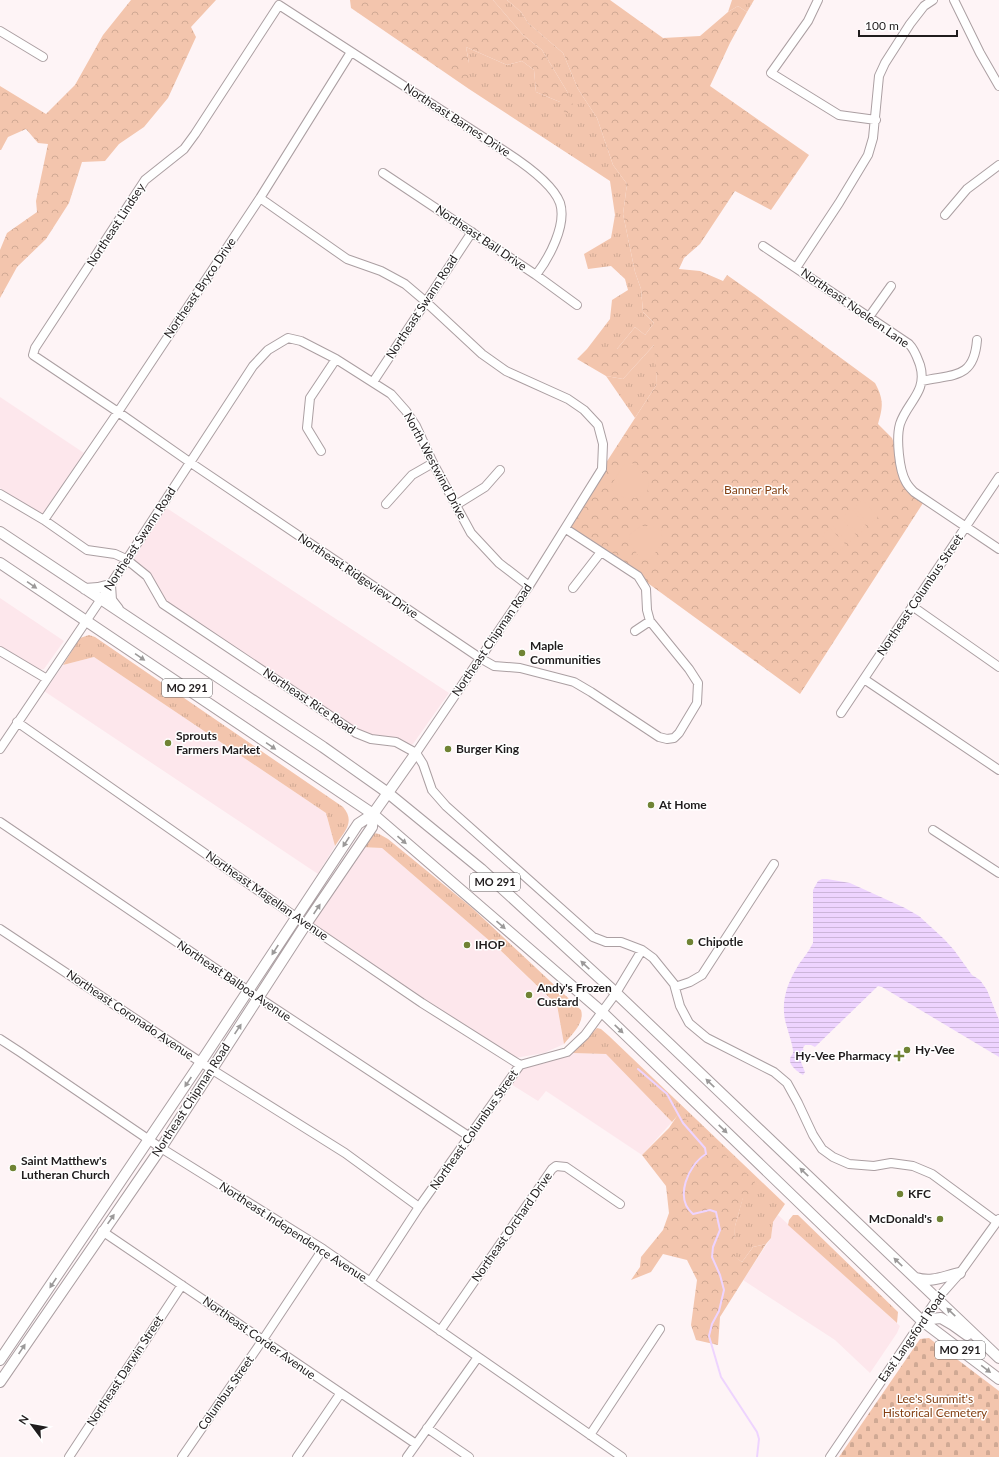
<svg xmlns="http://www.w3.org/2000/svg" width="999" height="1457" viewBox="0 0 999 1457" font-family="Lato,sans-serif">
<defs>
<pattern id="grass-tufts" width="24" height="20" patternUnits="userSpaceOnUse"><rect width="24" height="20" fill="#f3c5ad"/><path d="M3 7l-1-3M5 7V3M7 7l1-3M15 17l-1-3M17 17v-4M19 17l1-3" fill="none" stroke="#d0a994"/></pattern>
<pattern id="forest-crowns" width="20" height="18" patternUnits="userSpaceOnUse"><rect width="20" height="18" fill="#f3c5ad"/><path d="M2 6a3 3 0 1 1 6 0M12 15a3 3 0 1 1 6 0" fill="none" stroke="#d0a994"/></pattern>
<pattern id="cemetery-stones" width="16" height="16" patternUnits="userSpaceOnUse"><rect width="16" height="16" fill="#f3c5ad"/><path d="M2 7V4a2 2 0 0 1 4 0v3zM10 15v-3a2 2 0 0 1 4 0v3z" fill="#d0a994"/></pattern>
<pattern id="water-rules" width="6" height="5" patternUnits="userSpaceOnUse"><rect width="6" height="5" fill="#eed4ff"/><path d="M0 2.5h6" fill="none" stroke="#ccb5da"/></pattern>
</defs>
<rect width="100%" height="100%" fill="#fef4f6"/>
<path fill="#fde7ec" d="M 0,397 L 84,453 L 43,513 L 40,514 L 11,497 L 0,488 Z
M 165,507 L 449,693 L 413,744 L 410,745 L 363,734 L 165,601 L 145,570 L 133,560 L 132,557 Z
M 0,598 L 64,641 L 44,669 L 38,670 L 0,647 Z
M 94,657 L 326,813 L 335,846 L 318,874 L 41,689 L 48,687 L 63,665 Z
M 359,847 L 382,848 L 499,949 L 557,1006 L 564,1044 L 544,1053 L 515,1058 L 313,926 L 311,922 Z
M 566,1053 L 606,1054 L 672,1122 L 642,1155 L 546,1091 L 538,1101 L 506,1081 L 523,1066 Z
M 778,1215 L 900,1326 L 897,1333 L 870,1373 L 835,1340 L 743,1280 L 771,1238 L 773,1222 Z"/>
<path fill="url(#grass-tufts)" d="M 493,0 L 507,0 L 521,12 L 528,23 L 563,53 L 578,89 L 597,118 L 613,165 L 627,184 L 623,214 L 635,272 L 641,289 L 643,312 L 654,323 L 645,335 L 635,327 L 617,349 L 587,349 L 610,319 L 612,300 L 628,290 L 625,279 L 611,266 L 588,269 L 584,254 L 611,238 L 615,215 L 610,181 L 469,89 L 469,63 L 466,47 L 507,65 L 522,61 L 534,70 L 536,92 L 560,102 L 568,93 L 542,50 L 523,35 Z
M 732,0 L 754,0 L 747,12 L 738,6 L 728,12 Z
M 655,344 L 657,384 L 635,418 L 606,376 L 623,379 Z
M 89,635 L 95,637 L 343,807 C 356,822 344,832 335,846 L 326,813 L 94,657 L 63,665 L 80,638 Z
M 374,833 L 379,834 L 388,839 L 471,907 L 581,1010 C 585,1023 572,1034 564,1044 L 557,1005 L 499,949 L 382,848 L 359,847 Z
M 597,1028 L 601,1029 L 609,1036 L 785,1204 L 773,1222 L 771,1238 L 766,1244 L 753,1247 L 742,1262 L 733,1256 L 735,1226 L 743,1197 L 679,1114 L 672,1122 L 606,1054 L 571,1053 Z
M 793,1215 L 798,1215 L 898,1312 L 897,1323 L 788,1225 L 789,1220 Z"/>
<path fill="url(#forest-crowns)" d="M 131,0 L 216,0 L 191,27 L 196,37 L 168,98 L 144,127 L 119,144 L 105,161 L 82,162 L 69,203 L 46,239 L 17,267 L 0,298 L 0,250 L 7,233 L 37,212 L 36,201 L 48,144 L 38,143 L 26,129 L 8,137 L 1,150 L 0,150 L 0,86 L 46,114 L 75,85 L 103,35 Z
M 350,0 L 493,0 L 523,35 L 542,50 L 568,93 L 575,110 L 565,114 L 560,102 L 536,92 L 534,70 L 522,61 L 507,65 L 466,47 L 469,63 L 469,89 L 351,8 Z
M 507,0 L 610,0 L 663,38 L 700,36 L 728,12 L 738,6 L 747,12 L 730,43 L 710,86 L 809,155 L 771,210 L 735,191 L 700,244 L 684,258 L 679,269 L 700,271 L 723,281 L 727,275 L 754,294 L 875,383 C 884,400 883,406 878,424 L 892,438 L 901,463 L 903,473 L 925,500 L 800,694 L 638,576 L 566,529 L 602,469 L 657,384 L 654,345 L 623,379 L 606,376 L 577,359 L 587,349 L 617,349 L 635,327 L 645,335 L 654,323 L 643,312 L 641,289 L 635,272 L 623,214 L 627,184 L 613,165 L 597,118 L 578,89 L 563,53 L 528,23 L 521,12 Z
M 679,1113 L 755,1181 L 752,1198 L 743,1198 L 735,1226 L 734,1256 L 742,1262 L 753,1247 L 766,1244 L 720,1317 L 718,1345 L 696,1340 L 691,1325 L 697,1280 L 687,1260 L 663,1254 L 651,1272 L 631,1280 L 640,1267 L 641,1257 L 663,1230 L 669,1213 L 666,1186 L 642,1155 L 669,1128 Z"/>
<path fill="url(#cemetery-stones)" d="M 929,1338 L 999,1391 L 999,1457 L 839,1457 L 920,1339 Z"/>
<path fill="#f3c5ad" d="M 634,463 L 649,481 L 647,494 C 633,500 628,500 613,493 L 611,485 L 624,465 Z
M 863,500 L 878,517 L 869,525 L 854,507 Z
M 852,509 L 867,527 L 859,534 L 843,516 Z
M 841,518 L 857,536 L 848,543 L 833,526 Z
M 641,526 L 651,526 L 661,530 L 663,542 L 650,560 L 640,559 L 630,542 L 629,535 Z
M 830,528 L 846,545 L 837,553 L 822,535 Z"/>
<path fill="url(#water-rules)" d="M 822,879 L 827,879 L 850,883 L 905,908 L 919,916 L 944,939 L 954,950 L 972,975 L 980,980 L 987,990 L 999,1020 L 999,1057 L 882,987 L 878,986 L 815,1047 L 811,1045 L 805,1045 L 803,1048 C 805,1054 804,1057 801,1062 L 805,1072 L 803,1075 C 798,1072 789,1066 790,1059 C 791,1055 794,1054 793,1050 C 792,1042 787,1029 785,1020 C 781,999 788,982 799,964 C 804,957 809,951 813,943 L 813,890 L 818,881 Z"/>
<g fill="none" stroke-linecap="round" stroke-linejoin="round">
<path stroke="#eed4ff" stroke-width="2" d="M 638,1069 L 667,1094 L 683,1123 L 705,1148 L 706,1154 C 688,1165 674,1198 693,1214 L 710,1210 L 716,1212 L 720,1230 L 713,1247 L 712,1257 L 720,1275 L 724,1290 L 719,1311 L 712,1324 L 709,1336 L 721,1377 L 757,1432 L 759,1439 L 757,1457"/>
<defs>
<path id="minor" d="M 818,0 L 808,21 L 771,73 L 839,115 L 876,120
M 954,0 L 980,53 L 999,86
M 0,31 L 43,57
M 383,173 L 536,275 L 577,305
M 260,198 L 347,259 L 381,271 L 405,284 L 425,301 L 482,354 L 506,371 L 568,399 L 584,410 L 598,425 L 603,444 L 602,469 L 529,586 L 416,753
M 945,215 L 967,189 L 999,165
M 763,246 L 909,344 C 915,350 917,357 920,365 C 928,392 907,402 900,424 C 896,438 899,470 906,482 C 908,486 911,489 914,492 L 999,549
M 796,268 L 839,203 L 868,155 L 873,138 L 879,76 L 885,63 L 910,24 L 924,6 L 933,0
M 536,275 C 549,258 567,225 560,203 C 553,184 523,163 506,152 L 279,5 L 195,134 L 184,149 L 145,180 L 35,348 L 33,355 L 118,412 L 191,463 L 480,658 L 494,666 L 520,668 L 574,682 L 591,692 L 659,737 L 667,739 L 674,738 L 679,733 L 697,703 L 698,683 L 689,669 L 650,621 L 647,610 L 646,589 L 638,576 L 566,529
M 869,317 L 891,286
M 922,381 C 952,374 974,380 977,340
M 373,382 L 472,232
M 321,451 L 307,428 L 310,398 L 336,359
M 0,494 L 44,520 L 87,550 L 115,554 L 126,559 L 147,576 L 163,604 L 356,733 L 371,739 L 396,742 L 416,753 L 423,764 L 432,790 L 446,806 L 593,937 L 606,942 L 621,942 L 642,950 L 653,958 L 674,984 L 680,1006 L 689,1023 L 707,1038 L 774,1072 L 787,1083 L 798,1103 L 813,1135 L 822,1149 L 833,1157 L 849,1164 L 874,1166 L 891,1163 L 913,1166 L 932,1174 L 997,1222
M 386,504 L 412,475 L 433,463
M 456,505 L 485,487 L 500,470
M 44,520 L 118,412 L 260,198 L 351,52
M 573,588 L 601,552
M 912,606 L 999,667
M 635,631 L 650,621
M 0,651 L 47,679
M 864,679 L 999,770
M 841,713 L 999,477
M 17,722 L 306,924 L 422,1003 L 520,1065
M 0,749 L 101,599 L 253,366 L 268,350 L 288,338 L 301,341 L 336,359 L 391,394 L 406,411 L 416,426 L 433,463 L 471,533 L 499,563 L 529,586
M 0,822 L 259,998 L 470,1137
M 933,830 L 999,873
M 0,929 L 211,1069 L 345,1153 L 419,1207
M 675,987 L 690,982 L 702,975 L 774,864
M 0,1039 L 20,1052 L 161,1148 L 323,1249 L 622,1457
M 102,1231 L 416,1444
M 370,1282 L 419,1207 L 520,1065 L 567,1052 L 585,1035 L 616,993 L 642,950
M 440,1331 L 552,1169 L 556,1166 L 566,1167 L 620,1204
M 427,1428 L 469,1457
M 590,1435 L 660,1329
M 69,1457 L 182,1285
M 182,1457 L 262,1341 L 323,1249
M 297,1457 L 340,1394
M 407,1457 L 478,1357
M 830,1457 L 937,1299 L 960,1273 L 999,1219"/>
<path id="major" d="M 0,532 L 323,747 L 388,793 L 481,869 L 616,993 L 999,1358
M 0,563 L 373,814 L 602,1012 L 921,1320 L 999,1379
M 85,589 L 98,588 L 110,585 L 111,600 L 118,609
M 916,1278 C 933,1283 944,1276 960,1273
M 921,1320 L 941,1318 L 953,1325 L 967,1335
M 0,1360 L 201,1062 L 358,824 L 373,814 L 416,753
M 0,1382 L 161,1148 L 306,924 L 372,827 L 373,814"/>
</defs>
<use href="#minor" stroke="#ab9fa2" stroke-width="10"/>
<use href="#major" stroke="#ab9fa2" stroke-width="12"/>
<use href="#minor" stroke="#fff" stroke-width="8"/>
<use href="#major" stroke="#fff" stroke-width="10"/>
</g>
<defs><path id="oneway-solid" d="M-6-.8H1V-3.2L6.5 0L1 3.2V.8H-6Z"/></defs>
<g fill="#9b9999">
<use href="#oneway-solid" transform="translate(32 585) rotate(34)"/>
<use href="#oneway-solid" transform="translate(140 657) rotate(34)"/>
<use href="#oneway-solid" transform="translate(271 746) rotate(34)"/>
<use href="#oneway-solid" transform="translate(402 840) rotate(41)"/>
<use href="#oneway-solid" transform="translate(346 842) rotate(123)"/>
<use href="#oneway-solid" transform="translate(317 909) rotate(-56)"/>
<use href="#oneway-solid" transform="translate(501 925) rotate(41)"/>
<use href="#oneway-solid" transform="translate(275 950) rotate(123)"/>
<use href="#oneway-solid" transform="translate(585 965) rotate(-137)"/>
<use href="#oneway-solid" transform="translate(238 1029) rotate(-56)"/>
<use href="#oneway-solid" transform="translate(619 1029) rotate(44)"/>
<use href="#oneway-solid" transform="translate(188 1082) rotate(124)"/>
<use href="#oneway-solid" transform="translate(710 1083) rotate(-136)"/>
<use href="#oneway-solid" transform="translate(723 1129) rotate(44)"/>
<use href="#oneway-solid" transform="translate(804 1172) rotate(-136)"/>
<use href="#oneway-solid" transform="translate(111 1219) rotate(-55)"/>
<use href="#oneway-solid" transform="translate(898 1262) rotate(-136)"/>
<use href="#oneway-solid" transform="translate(53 1283) rotate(124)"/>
<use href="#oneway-solid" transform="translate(951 1312) rotate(-136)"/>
<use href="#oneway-solid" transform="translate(22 1349) rotate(-56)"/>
<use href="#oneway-solid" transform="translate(986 1369) rotate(37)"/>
</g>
<g fill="#708334" stroke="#fff" stroke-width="1.5">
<circle cx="522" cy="653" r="4"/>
<circle cx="168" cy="743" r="4"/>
<circle cx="448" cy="749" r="4"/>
<circle cx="651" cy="805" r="4"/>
<circle cx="690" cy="942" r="4"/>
<circle cx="467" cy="945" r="4"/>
<circle cx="529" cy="995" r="4"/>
<circle cx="907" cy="1050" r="4"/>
<path d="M897 1050h4v4h4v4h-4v4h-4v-4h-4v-4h4z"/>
<circle cx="13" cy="1168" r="4"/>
<circle cx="900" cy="1194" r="4"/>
<circle cx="940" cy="1219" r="4"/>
</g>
<g text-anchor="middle" stroke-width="3" stroke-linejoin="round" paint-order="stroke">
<g fill="#fff" stroke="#636061" stroke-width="1">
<rect x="162" y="679" width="50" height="18" rx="3"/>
<rect x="470" y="873" width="50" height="18" rx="3"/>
<rect x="935" y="1341" width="50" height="18" rx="3"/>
</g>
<g font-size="11" font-weight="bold" fill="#201c1d">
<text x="187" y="692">MO 291</text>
<text x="495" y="886">MO 291</text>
<text x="960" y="1354">MO 291</text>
</g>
<g font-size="12" fill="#201c1d" stroke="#fff">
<text transform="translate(457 120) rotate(33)" y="4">Northeast Barnes Drive</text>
<text transform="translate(116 225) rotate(-57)" y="4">Northeast Lindsey</text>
<text transform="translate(481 238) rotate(34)" y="4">Northeast Ball Drive</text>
<text transform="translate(200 288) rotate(-56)" y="4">Northeast Bryco Drive</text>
<text transform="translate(422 307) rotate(-57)" y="4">Northeast Swann Road</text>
<text transform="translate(855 308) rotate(35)" y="4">Northeast Noeleen Lane</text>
<text transform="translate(435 466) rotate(62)" y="4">North Westwind Drive</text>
<text transform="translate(140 539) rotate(-57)" y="4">Northeast Swann Road</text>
<text transform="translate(358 576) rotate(34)" y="4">Northeast Ridgeview Drive</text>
<text transform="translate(920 595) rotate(-56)" y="4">Northeast Columbus Street</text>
<text transform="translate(492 640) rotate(-56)" y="4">Northeast Chipman Road</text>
<text transform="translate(309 701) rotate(34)" y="4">Northeast Rice Road</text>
<text transform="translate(267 896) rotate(35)" y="4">Northeast Magellan Avenue</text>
<text transform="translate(234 981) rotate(34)" y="4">Northeast Balboa Avenue</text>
<text transform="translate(130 1015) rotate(34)" y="4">Northeast Coronado Avenue</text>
<text transform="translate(191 1100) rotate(-57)" y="4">Northeast Chipman Road</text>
<text transform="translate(474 1130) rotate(-55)" y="4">Northeast Columbus Street</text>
<text transform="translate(512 1227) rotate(-55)" y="4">Northeast Orchard Drive</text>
<text transform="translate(293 1232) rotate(33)" y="4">Northeast Independence Avenue</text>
<text transform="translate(912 1337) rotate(-55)" y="4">East Langsford Road</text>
<text transform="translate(259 1338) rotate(35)" y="4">Northeast Corder Avenue</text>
<text transform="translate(125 1371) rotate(-57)" y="4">Northeast Darwin Street</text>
<text transform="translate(226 1393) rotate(-55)" y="4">Columbus Street</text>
</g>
<g font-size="12" fill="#844013" stroke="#fff">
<text x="756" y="494">Banner Park</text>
<text x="935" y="1403">Lee's Summit's<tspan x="935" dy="14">Historical Cemetery</tspan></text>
</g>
<g font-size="12" font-weight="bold" fill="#201c1d" stroke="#fff" text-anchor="start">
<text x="530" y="650">Maple<tspan x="530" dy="14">Communities</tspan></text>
<text x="176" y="740">Sprouts<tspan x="176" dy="14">Farmers Market</tspan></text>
<text x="456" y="753">Burger King</text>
<text x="659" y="809">At Home</text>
<text x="698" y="946">Chipotle</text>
<text x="475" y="949">IHOP</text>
<text x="537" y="992">Andy's Frozen<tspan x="537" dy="14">Custard</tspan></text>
<text x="915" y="1054">Hy-Vee</text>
<text x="891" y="1060" text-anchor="end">Hy-Vee Pharmacy</text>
<text x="21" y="1165">Saint Matthew's<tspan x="21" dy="14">Lutheran Church</tspan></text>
<text x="908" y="1198">KFC</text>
<text x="932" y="1223" text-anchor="end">McDonald's</text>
</g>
</g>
<g transform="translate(32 1425) rotate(302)" stroke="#ffffff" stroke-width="3" paint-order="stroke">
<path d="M0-3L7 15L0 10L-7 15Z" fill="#201c1d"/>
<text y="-6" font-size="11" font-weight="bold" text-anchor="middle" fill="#201c1d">N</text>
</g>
<path d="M859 30v6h98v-6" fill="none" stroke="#201c1d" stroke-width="2"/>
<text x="865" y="30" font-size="12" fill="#201c1d" stroke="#ffffff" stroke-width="3" paint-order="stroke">100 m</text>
</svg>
